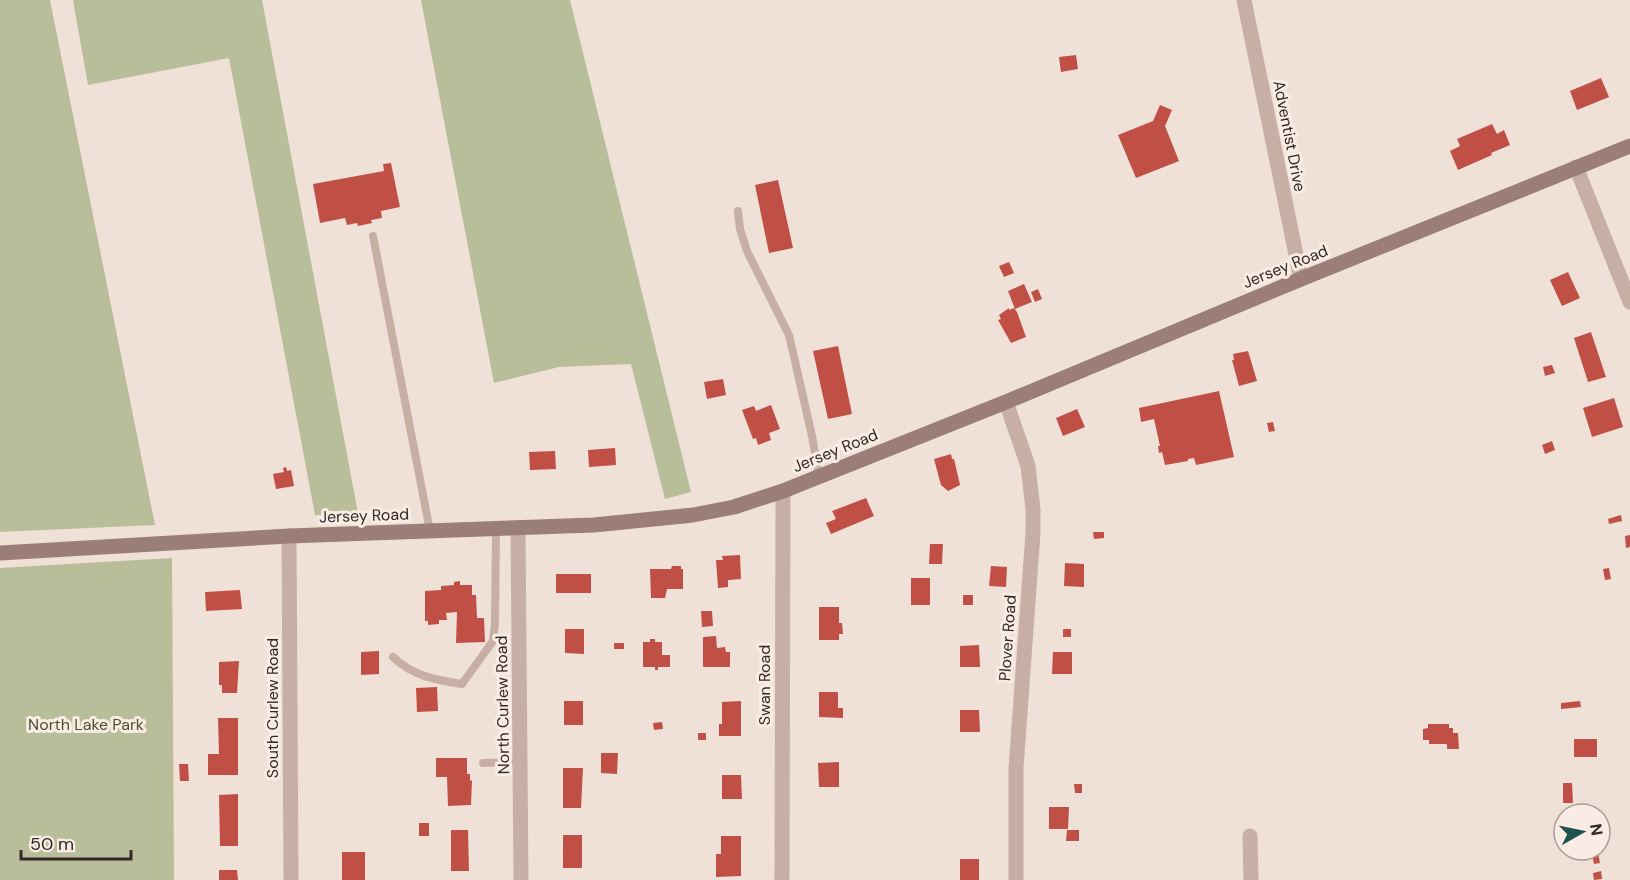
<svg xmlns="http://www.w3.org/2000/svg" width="1630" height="880" viewBox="0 0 1630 880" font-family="'DM Sans',sans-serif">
<rect width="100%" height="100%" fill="#f0e1d8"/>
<path fill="#b8be99" d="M 0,0 L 50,0 L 155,525 L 0,532 Z
M 73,0 L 262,0 L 358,513 L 315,515 L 229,58 L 88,85 Z
M 421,0 L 570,0 L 691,492 L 665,499 L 631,364 L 559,367 L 494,383 Z
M 172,558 L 174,880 L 0,880 L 0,568 Z"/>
<path fill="#c04f46" d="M 1076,55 L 1078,69 L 1061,72 L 1059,57 Z
M 1601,78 L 1609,97 L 1577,110 L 1570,91 Z
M 1160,105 L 1172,110 L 1165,126 L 1179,161 L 1136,178 L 1118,135 L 1153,121 Z
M 1492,124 L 1497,134 L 1504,130 L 1510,145 L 1491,153 L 1492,155 L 1458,170 L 1450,151 L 1460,146 L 1457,139 Z
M 391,163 L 400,207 L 381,211 L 382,218 L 371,220 L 372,223 L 358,226 L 357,223 L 347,225 L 345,218 L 320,223 L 313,184 L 384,171 L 383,164 Z
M 778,180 L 793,248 L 769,253 L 755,185 Z
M 1009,262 L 1014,273 L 1004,277 L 999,266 Z
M 1568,272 L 1580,298 L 1562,306 L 1550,280 Z
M 1024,284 L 1032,302 L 1015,309 L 1008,291 Z
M 1038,289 L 1042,299 L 1035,302 L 1031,292 Z
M 1009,308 L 1009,310 L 1014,308 L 1017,312 L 1026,337 L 1011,343 L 998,320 L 1001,319 L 999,315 Z
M 1591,332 L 1606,377 L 1588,382 L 1574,338 Z
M 838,346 L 852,414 L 828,419 L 813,351 Z
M 1248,351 L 1257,381 L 1239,386 L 1232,360 L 1234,360 L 1233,354 Z
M 1552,365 L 1555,373 L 1545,376 L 1543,367 Z
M 723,379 L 726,395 L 707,399 L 704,382 Z
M 1219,391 L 1234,457 L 1196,465 L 1194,458 L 1188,459 L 1188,461 L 1165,465 L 1162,452 L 1159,453 L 1158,446 L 1160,446 L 1154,419 L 1141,422 L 1139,408 Z
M 1614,398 L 1623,427 L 1592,437 L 1583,408 Z
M 771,405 L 780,429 L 769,433 L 771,440 L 758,445 L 756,438 L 753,439 L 742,410 L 754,406 L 756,411 Z
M 1077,409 L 1085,427 L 1063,436 L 1056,418 Z
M 1273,422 L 1275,431 L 1269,432 L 1267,423 Z
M 1552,441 L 1555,450 L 1545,454 L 1542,445 Z
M 615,448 L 616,465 L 589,467 L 588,450 Z
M 555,451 L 556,469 L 530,470 L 529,452 Z
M 951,454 L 952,459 L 954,459 L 960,485 L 948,491 L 941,485 L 934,459 Z
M 286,467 L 287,471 L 291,470 L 294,486 L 276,489 L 273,474 L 284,472 L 283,468 Z
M 866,498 L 874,516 L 831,534 L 826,523 L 836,519 L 832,511 Z
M 1621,515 L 1622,521 L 1609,524 L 1608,519 Z
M 1093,532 L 1104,532 L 1104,538 L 1094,539 Z
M 1630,535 L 1630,547 L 1626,548 L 1625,536 Z
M 930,544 L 943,544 L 942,564 L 929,564 Z
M 740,555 L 741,579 L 728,580 L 728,587 L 718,588 L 716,560 L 723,560 L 722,556 Z
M 1065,563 L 1084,564 L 1084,587 L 1064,586 Z
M 672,566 L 681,566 L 681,569 L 683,569 L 683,589 L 667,589 L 665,598 L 651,598 L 650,569 L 671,569 Z
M 991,566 L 1007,567 L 1006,587 L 989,586 Z
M 1609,568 L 1611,579 L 1605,580 L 1603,569 Z
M 556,574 L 591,574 L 591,593 L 556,593 Z
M 911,578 L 930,578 L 930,605 L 911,605 Z
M 460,581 L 460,585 L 472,585 L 472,595 L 476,595 L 477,618 L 484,618 L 485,642 L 456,643 L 457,612 L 446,613 L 447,620 L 439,620 L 439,624 L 428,625 L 428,621 L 425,621 L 425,591 L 441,590 L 441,586 L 454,585 L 454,582 Z
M 240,590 L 242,609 L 206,611 L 205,592 Z
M 963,595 L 973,595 L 973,605 L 963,605 Z
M 819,607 L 839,607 L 839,623 L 842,623 L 843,634 L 839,634 L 839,640 L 819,640 Z
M 701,611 L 712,611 L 713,626 L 702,627 Z
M 565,629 L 584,629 L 584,654 L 565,653 Z
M 1063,629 L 1071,629 L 1071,637 L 1063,637 Z
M 716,636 L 717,648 L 725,647 L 726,652 L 730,652 L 730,667 L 703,667 L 703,637 Z
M 650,639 L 655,639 L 655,642 L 662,642 L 662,655 L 670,655 L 670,667 L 658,667 L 658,670 L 655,670 L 655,667 L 643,667 L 643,642 L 650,642 Z
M 614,643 L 624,643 L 624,649 L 614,649 Z
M 979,645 L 980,667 L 960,667 L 960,646 Z
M 379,651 L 379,674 L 361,675 L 361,652 Z
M 1053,652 L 1072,652 L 1072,674 L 1052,674 Z
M 239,661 L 237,693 L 222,693 L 222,685 L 219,685 L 219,662 Z
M 437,687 L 438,711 L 417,712 L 416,688 Z
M 819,692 L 838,692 L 838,708 L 843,708 L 843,718 L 819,717 Z
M 564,701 L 583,701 L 583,725 L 564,725 Z
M 741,701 L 741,736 L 719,736 L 719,724 L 722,724 L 722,702 Z
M 1580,701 L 1581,707 L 1561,709 L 1561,703 Z
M 960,710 L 979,710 L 980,732 L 960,732 Z
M 218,718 L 238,718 L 238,775 L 208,775 L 208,754 L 219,754 Z
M 662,722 L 663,729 L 654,730 L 653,723 Z
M 1428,724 L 1449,724 L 1449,728 L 1453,728 L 1453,733 L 1458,733 L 1459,749 L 1447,749 L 1447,744 L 1429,744 L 1429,740 L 1423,740 L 1423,729 L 1428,728 Z
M 698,733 L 706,733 L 706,740 L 698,740 Z
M 1574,739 L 1597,739 L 1597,757 L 1574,757 Z
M 601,753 L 618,753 L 617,774 L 601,773 Z
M 436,758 L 467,758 L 467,774 L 470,774 L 470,781 L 472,780 L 471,805 L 448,806 L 447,777 L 436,777 Z
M 839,762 L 839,787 L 819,787 L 818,763 Z
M 179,764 L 188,764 L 189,781 L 180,781 Z
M 563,768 L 583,768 L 581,808 L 563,808 Z
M 722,775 L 741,775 L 742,799 L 722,799 Z
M 1563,783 L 1572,783 L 1573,803 L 1563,803 Z
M 1074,784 L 1082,784 L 1082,793 L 1075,793 Z
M 238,794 L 238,846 L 220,846 L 219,795 Z
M 1049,807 L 1069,807 L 1068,829 L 1049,829 Z
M 419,823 L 429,823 L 429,836 L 419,836 Z
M 451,830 L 468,830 L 469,871 L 451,871 Z
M 1067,830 L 1079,830 L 1079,841 L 1066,841 Z
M 563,835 L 582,835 L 582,868 L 563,868 Z
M 721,836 L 741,836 L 741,876 L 716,877 L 716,854 L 721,854 Z
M 342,852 L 365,852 L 365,880 L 342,880 Z
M 1598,853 L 1600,863 L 1594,864 L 1592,854 Z
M 960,859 L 979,859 L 979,880 L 960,880 Z
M 219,870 L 237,870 L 238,880 L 219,880 Z
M 1601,871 L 1602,879 L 1594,880 L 1593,873 Z"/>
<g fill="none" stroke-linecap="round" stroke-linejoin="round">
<path stroke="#c7afa5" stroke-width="8" d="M 738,211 L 740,229 L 747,251 L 789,335 L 812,436 L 819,476
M 373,236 L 430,531
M 393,657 C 413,676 435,680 462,684 L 493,641 L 495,623 L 496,529
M 483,763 L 521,762"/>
<path stroke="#c7afa5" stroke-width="15" d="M 1244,0 L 1301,279
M 1576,167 L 1630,302
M 1006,402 L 1028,466 L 1033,509 L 1033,533 L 1016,768 L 1016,880
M 518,529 L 521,880
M 289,536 L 291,880
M 1250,836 L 1251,880
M 782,880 L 783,491"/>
<path stroke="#9a7e77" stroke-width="15" d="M 0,553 L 289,536 L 594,525 L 693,515 L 734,507 L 783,491 L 1006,402 L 1301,279 L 1630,146"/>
</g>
<g text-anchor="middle" stroke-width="6" stroke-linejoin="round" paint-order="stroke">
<g font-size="16" fill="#332826" stroke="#f8ece4">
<text transform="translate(1290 136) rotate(79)" y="6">Adventist Drive</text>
<text transform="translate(1285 266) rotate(-22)" y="6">Jersey Road</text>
<text transform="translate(835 450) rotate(-22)" y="6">Jersey Road</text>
<text transform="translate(364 515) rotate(-2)" y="6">Jersey Road</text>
<text transform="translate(1007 638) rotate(-86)" y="6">Plover Road</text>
<text transform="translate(764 685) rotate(-90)" y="6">Swan Road</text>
<text transform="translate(502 705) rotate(-91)" y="6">North Curlew Road</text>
<text transform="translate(272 708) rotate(-90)" y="6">South Curlew Road</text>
</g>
<g font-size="16" fill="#49502b" stroke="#f8ece4">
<text x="86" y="730">North Lake Park</text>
</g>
</g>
<g transform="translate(1582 832) rotate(81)"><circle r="28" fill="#f8ece4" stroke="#a99e98" stroke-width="1.5"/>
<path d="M0-4.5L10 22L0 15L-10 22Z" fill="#1e524d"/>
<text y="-9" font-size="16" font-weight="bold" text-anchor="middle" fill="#332826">N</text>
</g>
<path d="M21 850v9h110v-9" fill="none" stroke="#332826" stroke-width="3"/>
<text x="30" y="850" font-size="18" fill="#332826" stroke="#f8ece4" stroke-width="4.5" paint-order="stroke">50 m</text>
</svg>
